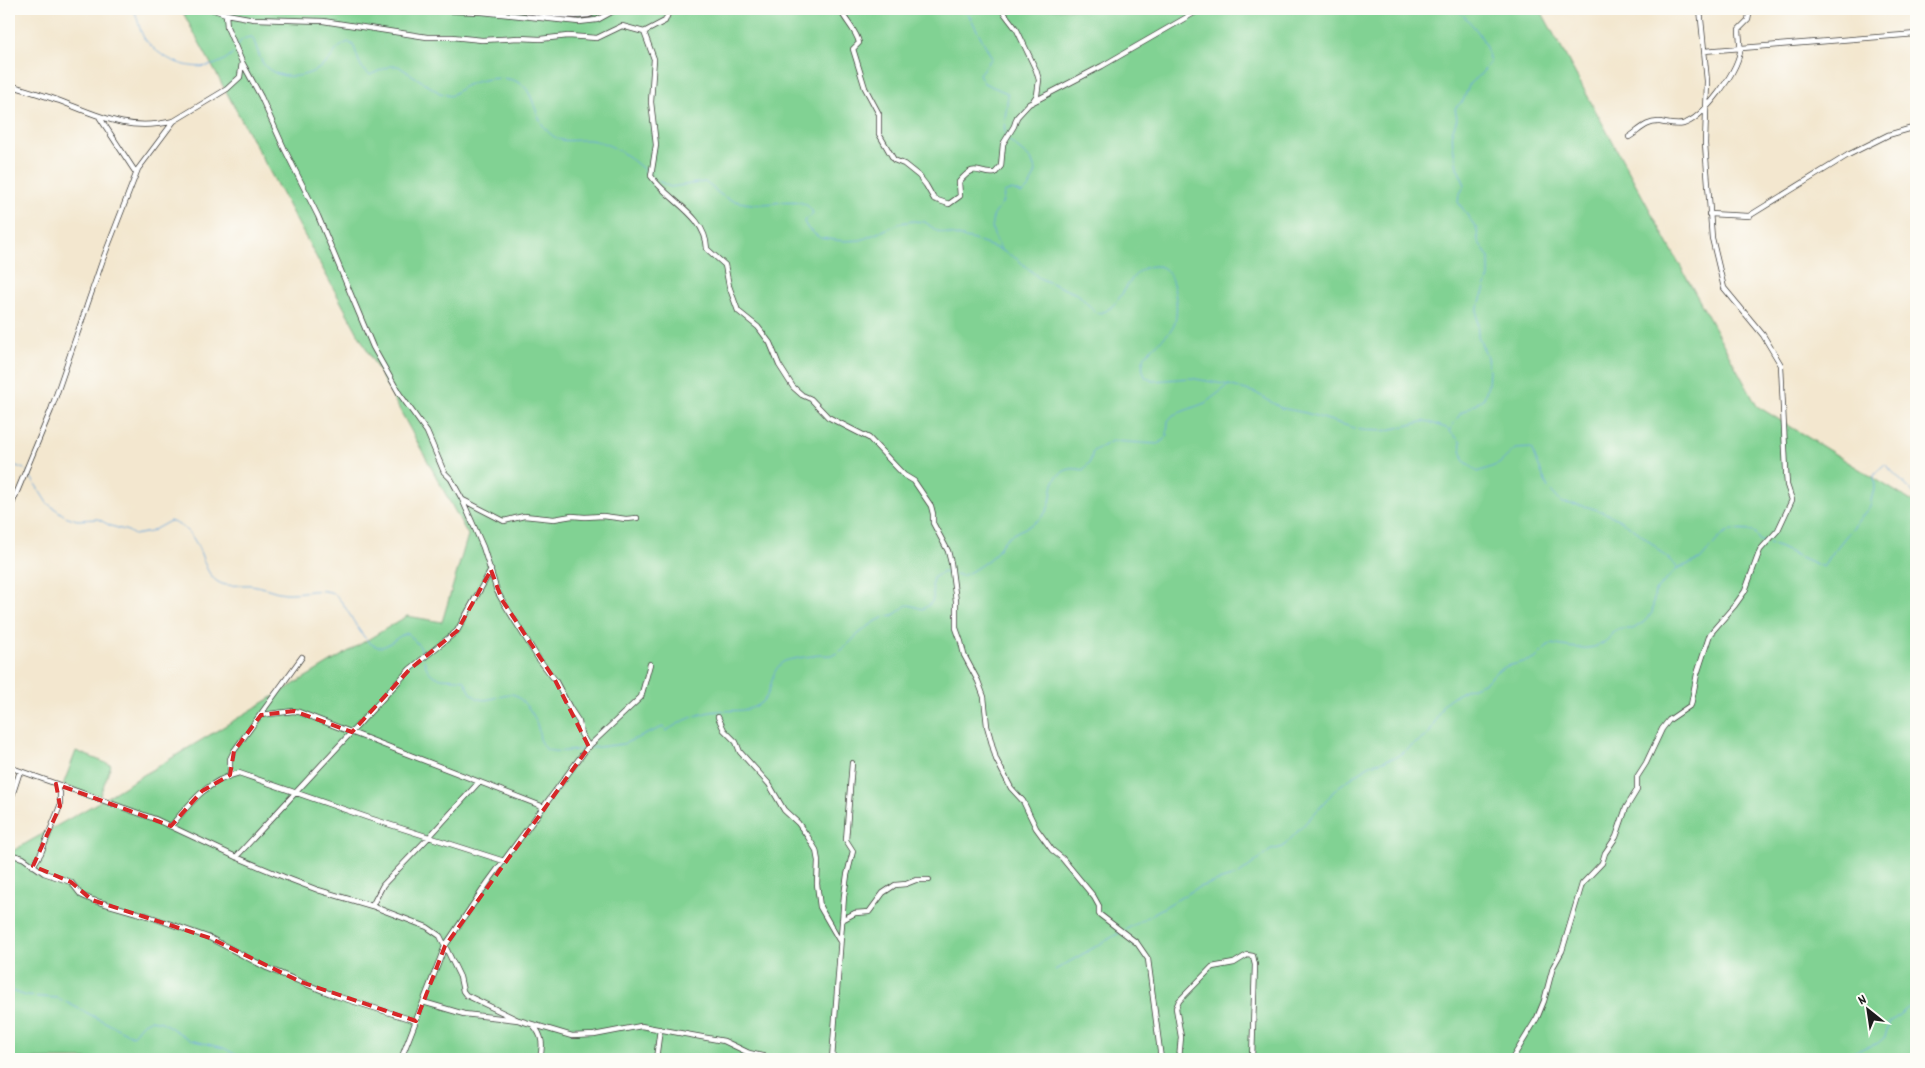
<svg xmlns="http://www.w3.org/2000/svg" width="1925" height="1068" viewBox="0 0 1925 1068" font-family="Dekko,sans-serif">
<rect width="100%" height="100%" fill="#fdfcf7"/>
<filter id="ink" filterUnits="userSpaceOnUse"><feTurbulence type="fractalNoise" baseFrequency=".02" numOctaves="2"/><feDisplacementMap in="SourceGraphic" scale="10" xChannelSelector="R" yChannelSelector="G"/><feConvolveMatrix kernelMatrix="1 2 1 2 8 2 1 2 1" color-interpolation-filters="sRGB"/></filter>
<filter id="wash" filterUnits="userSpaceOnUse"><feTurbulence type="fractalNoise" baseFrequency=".0096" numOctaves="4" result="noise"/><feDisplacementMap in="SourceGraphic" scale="20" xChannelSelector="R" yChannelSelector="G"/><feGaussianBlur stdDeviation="1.12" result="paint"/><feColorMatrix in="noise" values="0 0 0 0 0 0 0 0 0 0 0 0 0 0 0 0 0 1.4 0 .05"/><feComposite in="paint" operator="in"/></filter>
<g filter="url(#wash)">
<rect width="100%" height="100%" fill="#f3e7cf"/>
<path fill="#81d293" stroke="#4e7758" d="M 181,9 L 1540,9 L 1757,406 L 1916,504 L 1916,1059 L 9,1059 L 9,853 L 97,803 L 407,616 L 442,622 L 468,535 Z
M 76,751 L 111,765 L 99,798 L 63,785 Z"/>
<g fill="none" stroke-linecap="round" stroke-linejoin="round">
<path stroke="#6ba8dd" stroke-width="1" d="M 134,9 C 138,18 139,30 144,38 C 164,65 208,79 233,53
M 962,9 L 970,17 L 992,58 L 979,74 L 984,83 L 1007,93 C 1009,108 1001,123 1006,137
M 238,46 C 239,40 246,37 252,37 C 257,46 259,59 265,66 C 281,82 310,78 326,63 C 335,55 334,48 348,42 L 353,45 C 359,57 357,66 370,75 L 390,66 L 398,66 L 440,93 L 450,96 C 457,92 463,86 470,84 C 488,77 519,73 529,93 C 538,110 537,126 556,138 C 564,143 580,139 590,140 C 613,143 632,159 649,174
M 658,181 L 670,187 L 705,182 C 715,189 721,198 735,201 C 743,203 754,205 762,204 C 779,204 804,194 813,213 L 811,216 L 805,219 L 804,222 L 808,229 L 820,238 L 843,241 L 861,240 L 901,223 L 913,221 L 925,222 L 937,231 L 974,240 L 1001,250 L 1017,259 L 1039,278 L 1079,295 L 1096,313 C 1102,313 1105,312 1110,308 C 1126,296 1131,265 1156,266 C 1162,266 1166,269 1169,274 C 1176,286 1180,317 1172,329 C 1159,346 1133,354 1146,378 L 1153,381 L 1190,378 L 1229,385 L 1256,393 L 1281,408 L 1306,413 L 1361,430 L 1384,431 L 1426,421 L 1446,428 L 1460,441 L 1463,460 L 1478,472 L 1499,464 L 1515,449 L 1531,448 L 1548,488 L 1562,503 C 1613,506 1643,534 1678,568 L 1700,560 L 1720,537 L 1732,530 L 1753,531 L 1760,541 L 1765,542
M 1001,249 C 997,241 991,232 992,222 C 993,210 1004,209 1004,193 L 1012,190 L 1022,194 L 1030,186 L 1036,172 L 1031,159 L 1008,140
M 1449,431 L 1460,414 L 1484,398 L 1488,385 L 1489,371 L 1487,357 L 1478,336 L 1477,310 L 1489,277 L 1489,258 L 1478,241 L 1477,229 L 1458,202 L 1459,195 L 1465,185 L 1457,167 L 1453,146 L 1452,132 L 1457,119 L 1455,108 L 1463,101 L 1470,83 L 1480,75 L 1490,63 C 1485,35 1475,28 1457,9
M 9,463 L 24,469
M 27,471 L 47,503 L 65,516 L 77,520 L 98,519 L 111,526 L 128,531 L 134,535 L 150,532 L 170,521 C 206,533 198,570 218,582 C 227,588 240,584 251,585 C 263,586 273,592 285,593 C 300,594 316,588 330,592 C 346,596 359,645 379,647 C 388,648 397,635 408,633 L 421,648 L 422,657
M 1769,543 L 1823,567 L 1834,551 L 1871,505 L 1871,500 L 1875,486 L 1874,476 L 1877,471 L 1885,464 L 1916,496
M 955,574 L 962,576 C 973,571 985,563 994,555 C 999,550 1002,542 1008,537 C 1021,528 1040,525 1048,508 C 1054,496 1048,483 1061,473 C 1069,468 1074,468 1083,470 L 1090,462 L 1093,451 L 1112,441 L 1158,444 L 1167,437 L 1168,421 L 1173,415 L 1205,403 L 1229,385
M 424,660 C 430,684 444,676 464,680 C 467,685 470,693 474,696 C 487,707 502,690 515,695 C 519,697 523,702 526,705 C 554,737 519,759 583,749
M 590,748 L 623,744 L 663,727 L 666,731 C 681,721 700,712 719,711 C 731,710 745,712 756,706 C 776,696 766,675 783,662 C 787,659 812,656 820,655 C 824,655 831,656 835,654 C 845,650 853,638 861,632 C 868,626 876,621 884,617 C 887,616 892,616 895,614 C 909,605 902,602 922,609 C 941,601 929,592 933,578 L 943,572 L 951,574
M 1125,930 L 1199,887 L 1238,875 L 1271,850 L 1283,847 L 1326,801 L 1333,792 L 1341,785 L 1370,765 L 1396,757 L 1429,734 L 1444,703 L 1452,697 L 1467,689 L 1486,682 L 1497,671 L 1507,666 L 1535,659 L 1550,644 C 1572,647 1600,656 1613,632 L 1621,629 L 1633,629 L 1644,622 L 1652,613 L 1655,591 L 1678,568
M 1055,970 L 1121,932
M 9,990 L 26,996 L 58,998 L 132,1036 L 142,1024 L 150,1020 L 162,1022 L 190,1040 L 224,1048 L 243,1059
M 1851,1053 L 1878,1043 L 1885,1037 L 1889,1023 L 1909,1007 L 1916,1004"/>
</g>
</g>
<g filter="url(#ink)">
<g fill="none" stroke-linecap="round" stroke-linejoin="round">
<defs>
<path id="minor" d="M 211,9 L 226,14 L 254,19 L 323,21 L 427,37 L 452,37 L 482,40 L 519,38 L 540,39 L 568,36 L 597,38 L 622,26 L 644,32 L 665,21 L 670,9
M 387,9 L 482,12 L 579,22 L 597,20 L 617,9
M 521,9 C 536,14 572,17 588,15 C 593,14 598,11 602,9
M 840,9 C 845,21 857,31 859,43 L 853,49 L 865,88 L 879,114 L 879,134 L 894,160 L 904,164 L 919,176 L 926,185 L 934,199 L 949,204 L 960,196 L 959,182 C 977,161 976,175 995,173 L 1001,166 L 1003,144 L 1014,126 L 1017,117 L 1029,104 L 1102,66 L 1201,9
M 1001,9 L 1017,30 L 1036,70 L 1039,80 L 1037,95 L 1033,101
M 644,32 L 654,59 L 651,102 L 656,145 L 651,176 C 668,201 706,215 707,249 L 725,265 L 729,286 L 738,311 L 758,327 L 770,343 L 779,365 L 793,387 L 802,395 L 811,399 L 828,417 L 869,438 L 904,475 L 914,481 L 931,506 L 933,514 L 933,523 L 948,551 L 951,563 L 956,601 L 956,628 L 961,642 L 964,655 L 978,681 L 984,697 L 987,726 L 996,759 L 1011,788 L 1023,801 L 1036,828 L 1052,850 L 1062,858 L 1094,897 L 1099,906 L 1099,914 L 1137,943 L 1148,959 L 1161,1059
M 1704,51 L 1916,34
M 242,62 L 261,97 L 284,148 L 318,216 L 373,347 L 399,393 L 427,432 L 444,472 L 451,479 L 462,499 L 483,547 L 497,591 L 502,600 L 538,658 L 555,680 L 570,708 L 579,722 L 581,734 L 589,747
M 9,85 C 26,90 43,95 60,101 C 101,117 129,132 174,121
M 100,118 L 136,173
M 1629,137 C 1639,131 1646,121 1660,122 C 1667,123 1675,126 1683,124 C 1704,118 1736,73 1740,52 C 1741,44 1739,36 1739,29 L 1748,20 L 1750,9
M 1709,214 L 1749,216 L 1848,155 L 1888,135 L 1916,127
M 463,500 L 504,521 L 524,516 L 554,519 L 572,516 L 585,517 L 603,516 L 626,519 L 637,518
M 9,511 L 51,410 L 103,259 L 138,169 L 174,121 L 227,89 L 240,77 L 242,62 L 227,27 L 226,14
M 261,715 L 294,711 L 299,712 L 544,807
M 718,717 L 724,730 L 736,742 L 740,752 L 769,784 L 784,810 L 798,823 L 808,837 L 816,850 L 818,861 L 817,884 L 820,907 L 839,940
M 9,767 L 155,819 L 236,857 L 284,877 L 318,890 L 372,906 L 427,927 L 440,936 L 445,946 L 401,1059
M 230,775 L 230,759 L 234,751 L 302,657
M 9,805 L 20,771
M 171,826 C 191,802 207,781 239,773 L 369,818 L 504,861
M 9,854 L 23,858 L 44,873 L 71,882 L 81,895 L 92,900 L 148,916 L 210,938 L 267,968 L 301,982 L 336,996 L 416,1021
M 236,857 L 410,669 L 457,631 L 491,570
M 33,866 L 41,853 L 60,806 L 60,793 L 56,784
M 372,906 L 383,885 L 430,836 L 479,782
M 842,920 L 855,913 L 869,912 L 883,893 L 895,885 L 906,884 L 916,880 L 929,880
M 423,1002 L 464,1014 L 518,1020 L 572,1036 L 594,1035 L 641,1026 L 724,1041 L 749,1053 L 775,1059
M 518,1020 L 466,995 L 463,991 L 460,977 L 445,946 L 488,882 L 587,748 L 641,697 L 650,664
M 533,1025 C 543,1036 543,1045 540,1059
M 656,1059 L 660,1029
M 832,1059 L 844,896 L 847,875 L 853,851 L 846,840 L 852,763
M 1179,1059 L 1181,1037 L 1176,1008 L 1179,1001 L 1212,967 L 1234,963 L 1247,955 L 1253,956 L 1255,965 L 1252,1059
M 1512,1059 L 1537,1018 L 1544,1001 L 1553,967 L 1562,951 L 1582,884 L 1602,863 L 1605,853 L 1616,837 L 1626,808 L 1637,790 L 1637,777 L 1646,763 L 1662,729 L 1669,720 L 1691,705 L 1697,674 L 1710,634 L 1735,605 L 1745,591 L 1760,550 L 1778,530 L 1792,500 L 1787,485 L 1786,470 L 1781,365 L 1763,335 L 1724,288 L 1712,238 L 1705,144 L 1707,81 L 1700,9"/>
</defs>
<use href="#minor" stroke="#3c3a37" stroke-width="6"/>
<use href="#minor" stroke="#fff" stroke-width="4.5"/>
</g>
</g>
<path fill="none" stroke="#d62828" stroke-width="4" stroke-dasharray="10 6" stroke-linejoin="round" d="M 491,570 L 502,600 L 555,680 L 589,747 L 445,946 L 416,1021 L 301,982 L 210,938 L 92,900 L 71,882 L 33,866 L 60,806 L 56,784 L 171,826 L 202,791 L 230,775 L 234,751 L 261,715 L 294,711 L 352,732 L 410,669 L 457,631 Z"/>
<rect width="1925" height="1068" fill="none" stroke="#fdfcf7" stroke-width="30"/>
<g transform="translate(1868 1010) rotate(330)" stroke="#fdfcf7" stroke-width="4" paint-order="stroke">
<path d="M0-4L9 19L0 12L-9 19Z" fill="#1c1c1c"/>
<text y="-8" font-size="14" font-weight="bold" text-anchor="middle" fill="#1c1c1c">N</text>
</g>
</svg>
